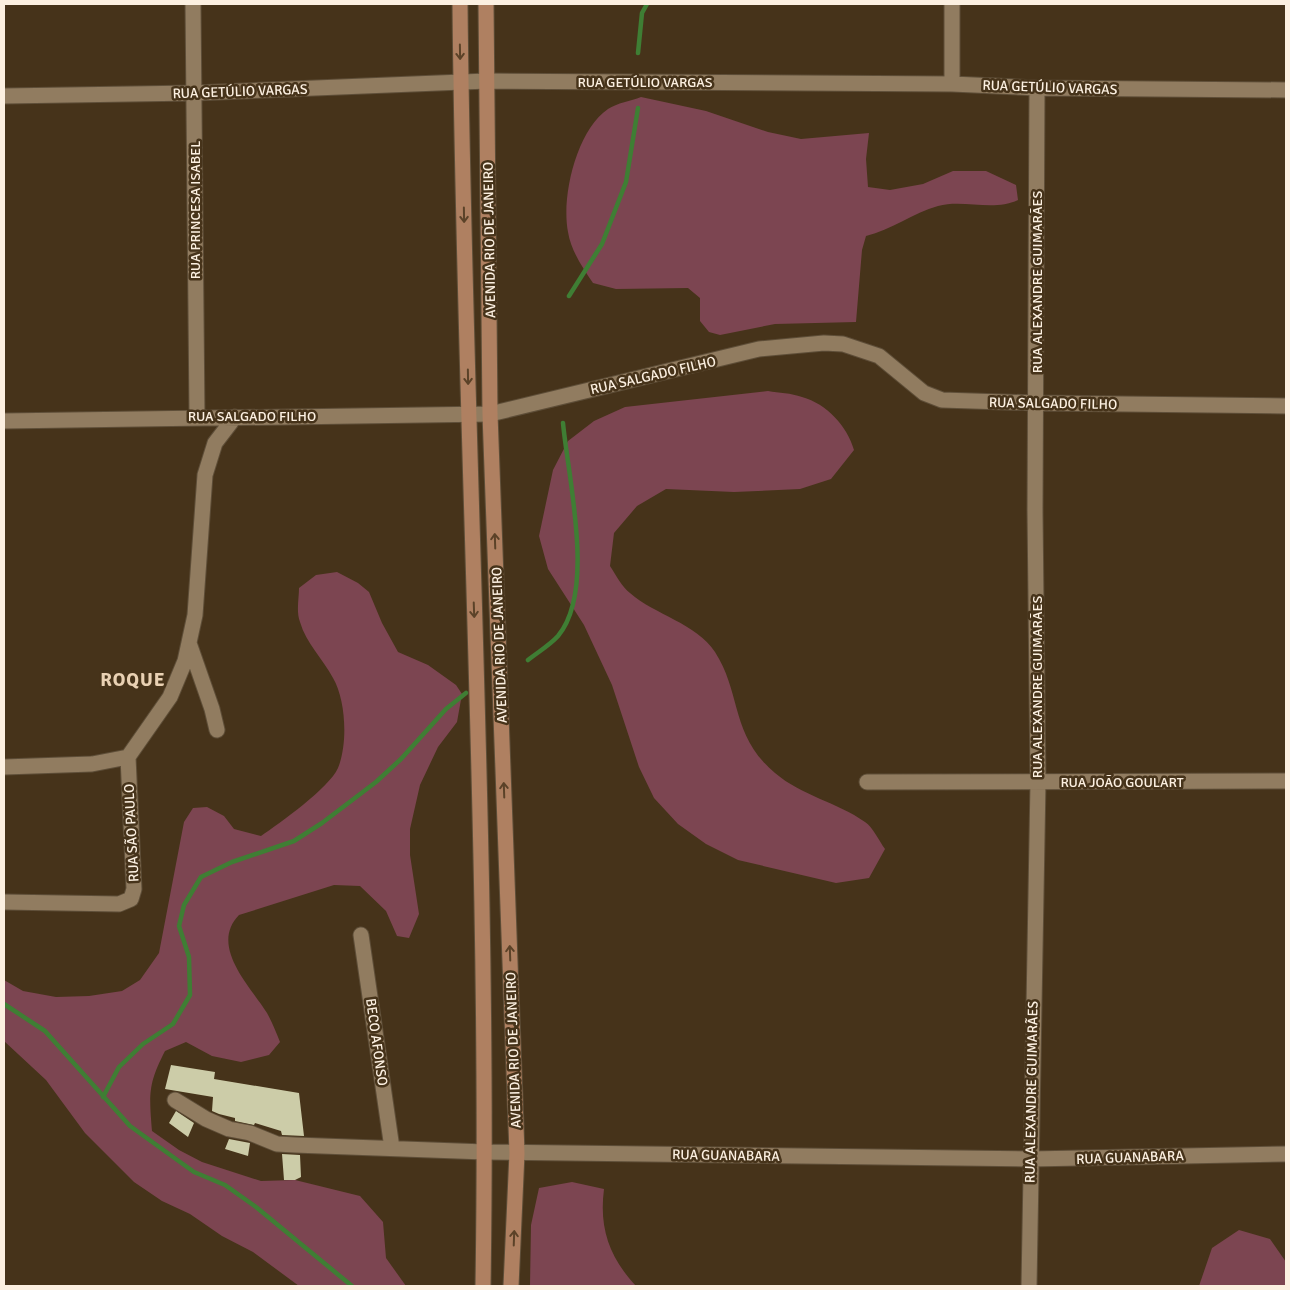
<svg xmlns="http://www.w3.org/2000/svg" width="1290" height="1290" viewBox="0 0 1290 1290" font-family="Signika,sans-serif">
<rect width="100%" height="100%" fill="#46331a"/>
<path fill="#7c4551" d="M 641,97 L 706,111 L 768,132 L 801,139 L 869,133 L 866,159 L 868,187 L 890,190 L 923,184 L 953,171 L 986,171 L 1016,185 L 1018,200 C 993,212 964,199 938,206 C 913,213 891,230 866,236 L 862,250 L 856,322 L 775,324 L 720,335 L 709,332 L 700,321 L 700,298 L 688,288 L 616,289 L 593,283 C 583,268 571,251 568,232 C 561,196 577,130 608,109 C 617,103 631,101 641,97 Z
M 768,391 C 779,393 791,393 802,397 C 827,404 847,426 854,450 L 831,479 L 800,489 L 734,492 L 666,489 L 637,506 L 614,533 L 610,566 C 616,575 622,587 630,593 C 655,615 696,623 715,652 C 742,694 730,735 775,773 C 802,796 837,802 865,822 C 873,827 879,841 885,849 L 869,878 L 836,883 L 738,860 L 706,844 L 678,824 L 654,798 L 639,767 L 612,685 L 584,625 L 548,569 L 539,536 L 553,470 L 568,441 L 594,421 L 625,407 Z
M 337,572 L 358,583 L 369,592 L 382,623 L 398,652 L 428,665 L 456,685 L 462,694 L 457,722 L 438,747 L 420,785 L 410,829 L 410,855 L 419,914 L 409,938 L 397,936 L 386,911 L 360,886 L 334,885 L 239,915 C 209,946 250,986 267,1013 C 272,1022 276,1032 280,1042 L 269,1055 L 241,1062 L 212,1056 L 186,1042 L 165,1051 C 148,1084 149,1094 152,1131 L 179,1150 L 202,1162 L 261,1181 L 295,1180 L 360,1196 L 383,1222 L 386,1258 L 406,1286 L 299,1286 L 253,1252 L 222,1236 L 190,1214 L 162,1201 L 134,1182 L 85,1133 L 46,1080 L 4,1041 L 4,980 L 23,991 L 56,997 L 89,996 L 122,991 L 140,980 L 159,953 L 184,822 L 193,808 L 207,807 L 224,816 L 234,829 L 261,836 C 280,823 329,788 338,768 C 348,744 346,700 333,678 C 323,659 306,643 300,622 C 296,612 299,598 299,588 L 316,575 Z
M 572,1182 L 604,1189 C 599,1228 609,1257 636,1286 L 530,1286 L 531,1225 L 539,1188 Z
M 1239,1230 L 1270,1239 L 1286,1262 L 1286,1286 L 1199,1286 L 1212,1248 Z"/>
<g fill="none" stroke-linecap="round" stroke-linejoin="round">
<path stroke="#3f7e34" stroke-width="4.5" d="M 638,53 L 642,13 L 647,4
M 569,296 L 602,244 L 626,182 L 638,108
M 528,660 C 538,652 550,645 558,636 C 596,591 568,478 563,423
M 4,1004 L 45,1031 L 130,1126 L 194,1172 L 225,1185 L 256,1207 L 352,1286
M 103,1097 L 119,1067 L 143,1044 L 173,1024 L 190,995 L 189,957 L 179,926 L 184,905 L 201,877 L 232,862 L 294,841 L 322,823 L 376,782 L 401,759 L 446,709 L 466,693"/>
</g>
<path fill="#cccca8" d="M 171,1065 L 215,1072 L 214,1079 L 299,1093 L 304,1136 L 282,1135 L 281,1131 L 255,1123 L 254,1125 L 235,1121 L 235,1118 L 219,1114 L 212,1111 L 213,1097 L 165,1089 Z
M 176,1111 L 194,1123 L 188,1137 L 169,1123 Z
M 229,1139 L 250,1143 L 248,1156 L 225,1149 Z
M 282,1154 L 300,1155 L 301,1177 L 295,1180 L 284,1180 Z"/>
<g fill="none" stroke-linecap="round" stroke-linejoin="round">
<defs>
<path id="street" d="M 193,4 L 197,416
M 952,84 L 952,4
M 4,96 L 194,93 L 487,81 L 952,84 L 1037,88 L 1286,90
M 4,421 L 490,414 L 759,349 L 824,343 L 843,344 L 879,356 L 924,393 L 942,400 L 1037,403 L 1286,406
M 189,643 L 212,709 L 217,730
M 128,757 L 170,697 L 185,661 L 195,615 L 205,475 L 215,443 L 235,417
M 4,767 L 92,764 L 128,757
M 867,782 L 1286,781
M 4,902 L 119,904 L 131,899 L 134,889 L 128,757
M 361,935 L 392,1148
M 175,1100 L 206,1119 L 229,1129 L 250,1133 L 277,1144 L 295,1145 L 485,1152 L 1030,1159 L 1286,1154
M 1029,1286 L 1038,782 L 1035,511 L 1037,88"/>
<path id="secondary" d="M 460,4 C 464,431 490,859 483,1286
M 486,4 L 490,414 L 517,1153 L 511,1286"/>
</defs>
<use href="#street" stroke="#5e4e38" stroke-width="17"/>
<use href="#secondary" stroke="#5e4e38" stroke-width="17"/>
<use href="#street" stroke="#917c60" stroke-width="15"/>
<use href="#secondary" stroke="#af8061" stroke-width="15"/>
</g>
<defs><path id="oneway-shaft" d="M-6 0H5M1.5-3L5.5 0L1.5 3" fill="none" stroke-width="1.6" stroke-linecap="round" stroke-linejoin="round" transform="scale(1.25)"/></defs>
<g stroke="#5b4228">
<use href="#oneway-shaft" transform="translate(460 52) rotate(89)"/>
<use href="#oneway-shaft" transform="translate(464 215) rotate(89)"/>
<use href="#oneway-shaft" transform="translate(468 377) rotate(89)"/>
<use href="#oneway-shaft" transform="translate(495 541) rotate(-92)"/>
<use href="#oneway-shaft" transform="translate(474 610) rotate(88)"/>
<use href="#oneway-shaft" transform="translate(504 790) rotate(-92)"/>
<use href="#oneway-shaft" transform="translate(510 953) rotate(-92)"/>
<use href="#oneway-shaft" transform="translate(514 1238) rotate(-88)"/>
</g>
<g text-anchor="middle" stroke-width="5" stroke-linejoin="round" paint-order="stroke">
<g font-size="14" fill="#fcf0e1" stroke="#46331a">
<text x="645" y="87">RUA GETÚLIO VARGAS</text>
<text transform="translate(1050 87) rotate(2)" y="5">RUA GETÚLIO VARGAS</text>
<text transform="translate(240 91) rotate(-2)" y="5">RUA GETÚLIO VARGAS</text>
<text transform="translate(195 210) rotate(-90)" y="5">RUA PRINCESA ISABEL</text>
<text transform="translate(489 240) rotate(-91)" y="5">AVENIDA RIO DE JANEIRO</text>
<text transform="translate(1037 282) rotate(-90)" y="5">RUA ALEXANDRE GUIMARÃES</text>
<text transform="translate(653 375) rotate(-13)" y="5">RUA SALGADO FILHO</text>
<text transform="translate(1053 403) rotate(1)" y="5">RUA SALGADO FILHO</text>
<text x="252" y="421">RUA SALGADO FILHO</text>
<text transform="translate(499 645) rotate(-92)" y="5">AVENIDA RIO DE JANEIRO</text>
<text transform="translate(1037 687) rotate(-90)" y="5">RUA ALEXANDRE GUIMARÃES</text>
<text x="1122" y="787">RUA JOÃO GOULART</text>
<text transform="translate(131 833) rotate(-93)" y="5">RUA SÃO PAULO</text>
<text transform="translate(377 1042) rotate(82)" y="5">BECO AFONSO</text>
<text transform="translate(513 1050) rotate(-92)" y="5">AVENIDA RIO DE JANEIRO</text>
<text transform="translate(1031 1092) rotate(-89)" y="5">RUA ALEXANDRE GUIMARÃES</text>
<text transform="translate(726 1155) rotate(1)" y="5">RUA GUANABARA</text>
<text transform="translate(1130 1157) rotate(-2)" y="5">RUA GUANABARA</text>
</g>
<g font-size="19" font-weight="bold" letter-spacing="1" fill="#e9d1b3" stroke="#46331a">
<text x="133" y="686">ROQUE</text>
</g>
</g>
<rect width="1290" height="1290" fill="none" stroke="#fcf0e1" stroke-width="10"/>
</svg>
